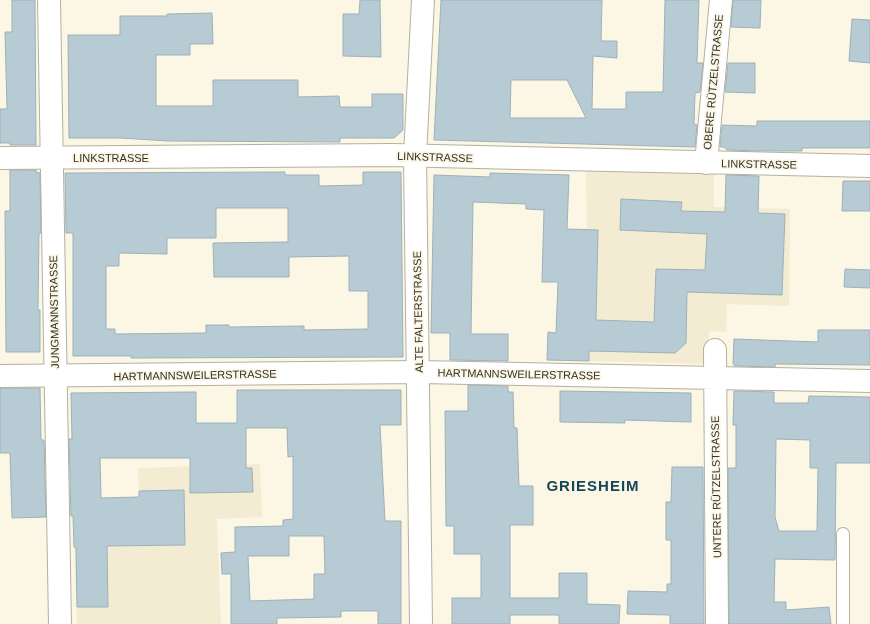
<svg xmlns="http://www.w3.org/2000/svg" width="870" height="624" viewBox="0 0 870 624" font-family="Arial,sans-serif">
<rect width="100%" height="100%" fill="#fcf6e4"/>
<path fill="#f3ebd2" d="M 586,171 L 714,174 L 714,207 L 790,209 L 789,306 L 727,304 L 726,332 L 709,331 L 707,364 L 589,361 Z
M 260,464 L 262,517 L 217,519 L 221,624 L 77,624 L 73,503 L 139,497 L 138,468 Z"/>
<path fill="#b7cbd4" stroke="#9db1b9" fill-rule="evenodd" d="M 12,0 L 35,0 L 36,145 L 10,145 L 10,143 L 0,143 L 0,109 L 7,109 L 5,32 L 12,32 Z
M 360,0 L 380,0 L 381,57 L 343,56 L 343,14 L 359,14 Z
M 441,0 L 602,0 L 601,41 L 617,41 L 617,58 L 593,56 L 592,109 L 626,109 L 626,92 L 663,92 L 665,0 L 699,0 L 697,63 L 703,63 L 700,92 L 695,93 L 694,124 L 697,125 L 695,147 L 434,140 ZM 511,80 L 567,80 L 586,118 L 510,118 Z
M 733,0 L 761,0 L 760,28 L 731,27 Z
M 212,13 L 213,44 L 190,44 L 190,55 L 156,55 L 156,106 L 213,106 L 213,80 L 298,80 L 298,97 L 339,96 L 340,107 L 372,107 L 372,94 L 403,94 L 403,130 L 394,138 L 340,138 L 340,142 L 168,141 L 121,138 L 69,138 L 68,35 L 120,35 L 120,16 L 167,16 L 167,14 Z
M 852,19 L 870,20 L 870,63 L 849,61 Z
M 728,63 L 755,63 L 755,93 L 725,92 Z
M 757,121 L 870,121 L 870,148 L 802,148 L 802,151 L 760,151 L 727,150 L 724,147 L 720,147 L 722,125 L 757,126 Z
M 10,170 L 36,170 L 36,172 L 40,173 L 41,233 L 39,233 L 38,310 L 40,310 L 40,352 L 6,352 L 5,211 L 10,211 Z
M 285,172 L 285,175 L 319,175 L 319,186 L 363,185 L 363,172 L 401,172 L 403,357 L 131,358 L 131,356 L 73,356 L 73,233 L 66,233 L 65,173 ZM 216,208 L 288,208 L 288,242 L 213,243 L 214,277 L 289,277 L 289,257 L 349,256 L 349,291 L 368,291 L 368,329 L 304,330 L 304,326 L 229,327 L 229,325 L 206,325 L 206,333 L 115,334 L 115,329 L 106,329 L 106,266 L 119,266 L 119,253 L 167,254 L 167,238 L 216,238 Z
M 490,173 L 569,175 L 567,229 L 598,230 L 596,320 L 654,322 L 656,269 L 705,270 L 707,234 L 620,230 L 621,199 L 682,202 L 681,211 L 725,212 L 726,175 L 759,176 L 758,213 L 785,214 L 782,295 L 687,292 L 686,343 L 675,353 L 589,351 L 589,361 L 547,360 L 548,332 L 556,333 L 558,282 L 542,282 L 544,210 L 526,209 L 526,204 L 473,202 L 471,334 L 508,334 L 508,361 L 450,360 L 450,333 L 431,333 L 434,175 L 490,177 Z
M 843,181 L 870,181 L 870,211 L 842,211 Z
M 845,269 L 870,270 L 870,288 L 844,287 Z
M 818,330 L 870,330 L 870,365 L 775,364 L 775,367 L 735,366 L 733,364 L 734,339 L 818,342 Z
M 468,385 L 508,386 L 508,392 L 513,392 L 514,428 L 517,428 L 519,486 L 533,486 L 533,525 L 510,525 L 510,598 L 559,598 L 559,573 L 587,573 L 587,604 L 620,605 L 619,624 L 559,624 L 559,615 L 510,615 L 510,624 L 452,624 L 452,598 L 481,598 L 481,554 L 454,554 L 454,526 L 446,526 L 445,411 L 468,411 Z
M 0,388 L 40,388 L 41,440 L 44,440 L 46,517 L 12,518 L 10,453 L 0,453 Z
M 237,390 L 401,390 L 401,425 L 380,425 L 385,521 L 401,521 L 401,624 L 378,624 L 378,611 L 341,611 L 341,617 L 277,618 L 277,624 L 231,624 L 231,574 L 222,574 L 221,553 L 235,552 L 235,527 L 283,526 L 283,520 L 293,519 L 293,456 L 288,457 L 287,428 L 246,428 L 246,468 L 252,468 L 253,492 L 190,493 L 190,458 L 100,458 L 101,498 L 139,497 L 139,491 L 184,490 L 185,545 L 107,546 L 108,607 L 77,607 L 76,547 L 74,547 L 73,516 L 71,516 L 69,439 L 72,439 L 71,393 L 196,392 L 196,423 L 237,423 ZM 289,536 L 324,536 L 325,574 L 314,574 L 314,599 L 250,601 L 248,556 L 289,556 Z
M 560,391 L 691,393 L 691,422 L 625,420 L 625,423 L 560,422 Z
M 734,391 L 774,392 L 774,403 L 808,403 L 809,396 L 870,397 L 870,463 L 836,463 L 835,560 L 775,559 L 774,602 L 786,602 L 786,610 L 829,607 L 831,624 L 729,624 L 728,468 L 736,468 L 736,425 L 733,425 ZM 776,439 L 810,440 L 810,468 L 818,468 L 817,531 L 779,531 L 775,517 Z
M 672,467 L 703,467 L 704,624 L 670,624 L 670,615 L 627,614 L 628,591 L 667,592 L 667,584 L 671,584 L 671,540 L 666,540 L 666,502 L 671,502 Z"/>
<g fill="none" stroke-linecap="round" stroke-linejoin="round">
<defs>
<path id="service" d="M 843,624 L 843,534"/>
<path id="minor" d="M 0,158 L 393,155 L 870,166
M 706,163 L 721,0
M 715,350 L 717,624
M 0,376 L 419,372 L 870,381"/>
<path id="tertiary" d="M 49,0 L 60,624
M 421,624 L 415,156 L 423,0"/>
</defs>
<use href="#service" stroke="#b5b09f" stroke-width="14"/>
<use href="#minor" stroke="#b5b09f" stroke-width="24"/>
<use href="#tertiary" stroke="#b5b09f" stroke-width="24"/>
<use href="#service" stroke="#fff" stroke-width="12"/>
<use href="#minor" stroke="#fff" stroke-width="22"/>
<use href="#tertiary" stroke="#fff" stroke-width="22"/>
</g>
<g text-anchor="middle" stroke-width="3.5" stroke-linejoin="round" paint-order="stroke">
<g font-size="11" fill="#33312a" stroke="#fcf6e4">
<text transform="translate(713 82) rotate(-85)" y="4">OBERE RÜTZELSTRASSE</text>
<text transform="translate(435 157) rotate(2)" y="4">LINKSTRASSE</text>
<text x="111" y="162">LINKSTRASSE</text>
<text transform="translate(759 164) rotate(1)" y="4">LINKSTRASSE</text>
<text transform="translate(54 312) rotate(-91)" y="4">JUNGMANNSTRASSE</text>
<text transform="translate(418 312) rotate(-91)" y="4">ALTE FALTERSTRASSE</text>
<text transform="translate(519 374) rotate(1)" y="4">HARTMANNSWEILERSTRASSE</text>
<text transform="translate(195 375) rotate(-1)" y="4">HARTMANNSWEILERSTRASSE</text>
<text transform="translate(716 487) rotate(-91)" y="4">UNTERE RÜTZELSTRASSE</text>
</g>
<g font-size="15" font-weight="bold" letter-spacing="1" fill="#144758" stroke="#fcf6e4">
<text x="593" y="491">GRIESHEIM</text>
</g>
</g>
</svg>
